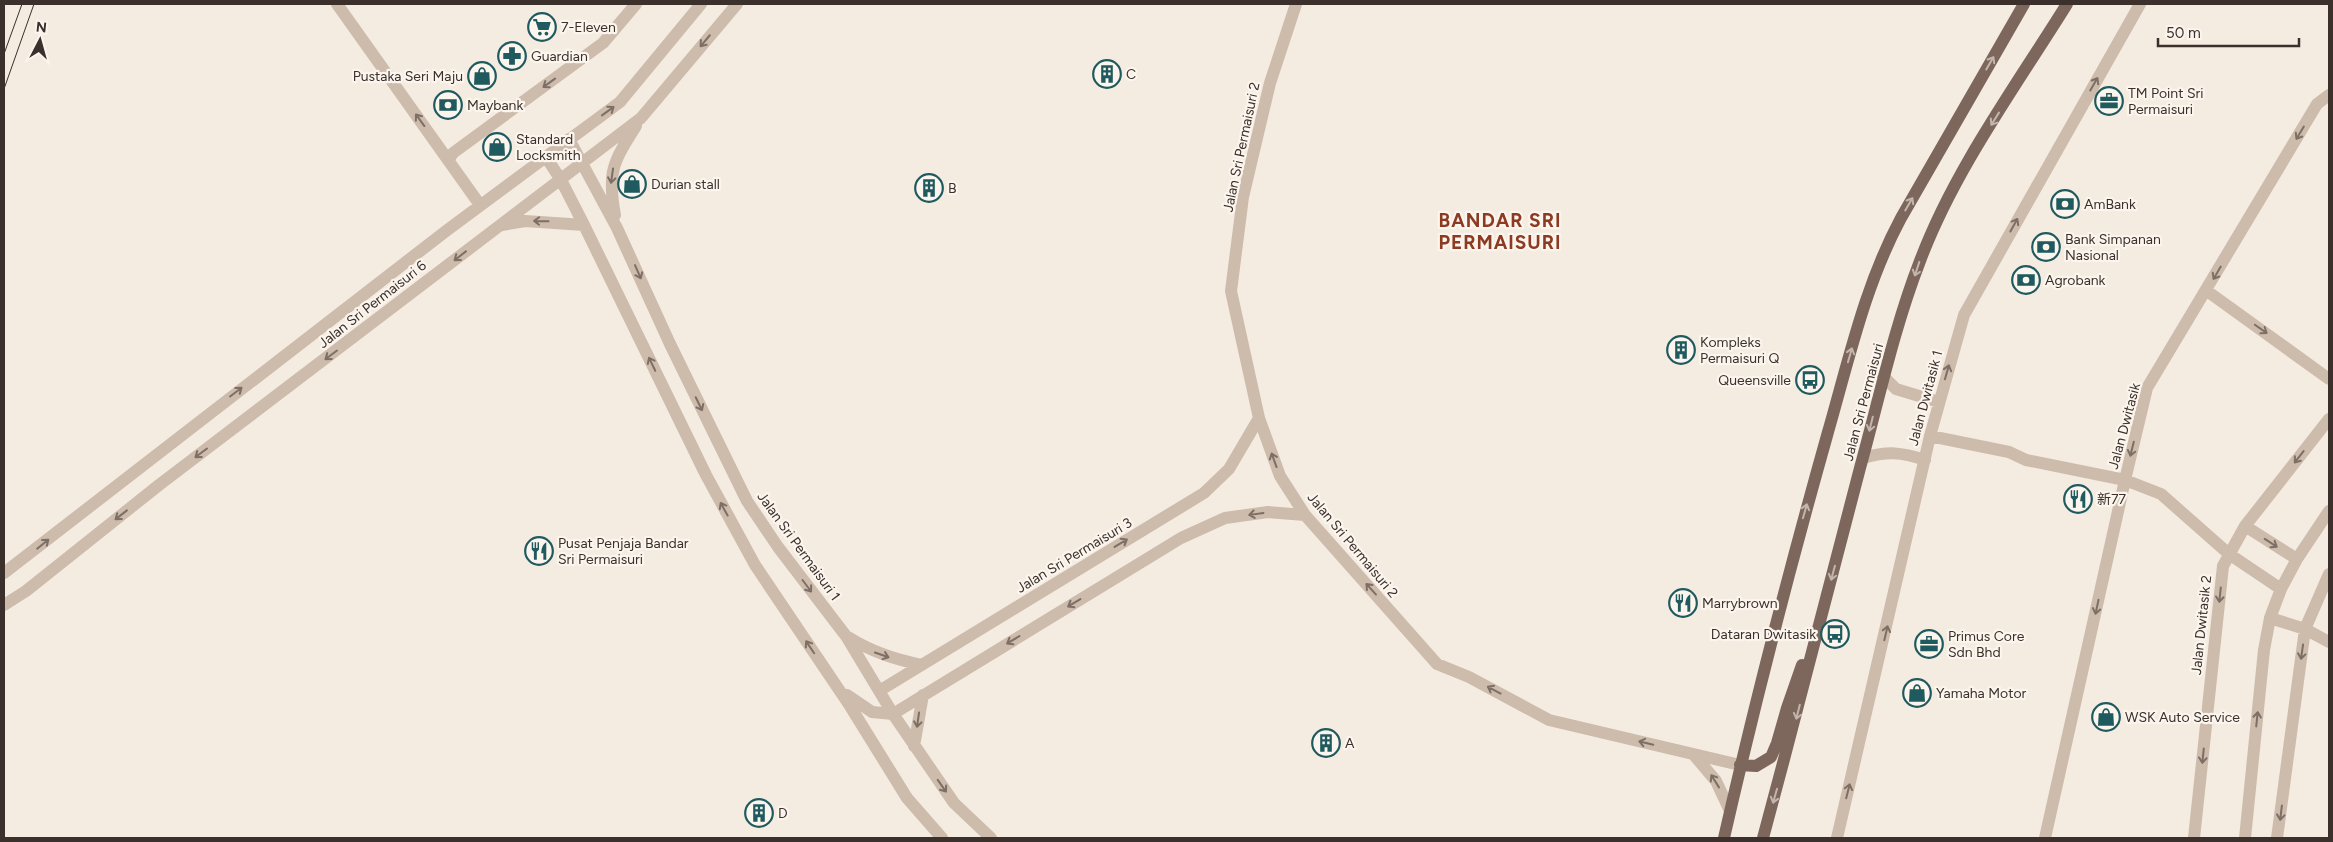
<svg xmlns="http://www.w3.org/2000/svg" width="2333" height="842" viewBox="0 0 2333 842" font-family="Figtree,'Noto Sans SC',sans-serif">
<rect width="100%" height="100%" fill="#f4ebe1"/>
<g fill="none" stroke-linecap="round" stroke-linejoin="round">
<path stroke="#cdbbac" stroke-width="12" d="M 337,4 L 480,205
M 1296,4 L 1270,83 L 1243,197 L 1231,291 L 1259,418 L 1280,476 L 1305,515 L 1437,664 L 1469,677 L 1549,720 L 1740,765
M 569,139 L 617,228 L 670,344 L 747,501 L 778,547 L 846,636 L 893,714 L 954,803 L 991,838
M 546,157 L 561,180 L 584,225 L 706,475 L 755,565 L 850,706 L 907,798 L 942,838
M 449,159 L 453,153 L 603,43 L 636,4
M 615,215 C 607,172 613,162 636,126
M 502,225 L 525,221 L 584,225
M 2207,291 L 2329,379
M 1883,376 L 1896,389 L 1939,402
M 1930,436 L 2009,452 L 2026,460 L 2125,480 L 2161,494 L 2229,554 L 2281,589
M 1863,458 C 1888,451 1901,452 1925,460
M 2245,526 L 2297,559
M 4,573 L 446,231 L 620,102 L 701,4
M 4,605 L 26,591 L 159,485 L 641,118 L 737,4
M 2270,618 L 2305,629 L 2329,642
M 848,637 C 872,652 894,659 922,665
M 879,691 L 1204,493 L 1229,469 L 1259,418
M 847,695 L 872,712 L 893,714
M 893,714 L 1181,538 L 1225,518 L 1268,512 L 1305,515
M 914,746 L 923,695
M 1694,755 L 1716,781 L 1730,811
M 1837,838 L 1930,436 L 1964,315 L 2140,4
M 2045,838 L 2125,480 L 2147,388 L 2317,104 L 2329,95
M 2194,838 L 2223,566 L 2245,526 L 2329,419
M 2245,838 L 2264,650 L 2270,618 L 2281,589 L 2297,559 L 2329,511
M 2277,838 L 2305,629 L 2329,574"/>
<path stroke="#7d675c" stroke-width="12" d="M 1740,765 L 1756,766 L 1771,757 L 1777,743 L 1787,708 L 1802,665
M 1724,838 C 1755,702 1790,567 1828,432 C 1849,359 1865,285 1901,218 L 2024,4
M 1763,838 C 1796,715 1828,592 1860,468 C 1879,399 1894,328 1920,261 C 1954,170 2016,86 2067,4"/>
<path stroke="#3b302b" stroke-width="1" d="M 4,54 L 22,4
M 4,89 L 34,4"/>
</g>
<defs><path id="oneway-shaft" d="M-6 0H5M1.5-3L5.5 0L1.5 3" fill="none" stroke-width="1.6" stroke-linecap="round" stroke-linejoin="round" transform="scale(1.25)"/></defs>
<g stroke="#7d6f65">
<use href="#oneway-shaft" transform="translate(705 41) rotate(130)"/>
<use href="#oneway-shaft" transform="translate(549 83) rotate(144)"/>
<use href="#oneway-shaft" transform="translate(2094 84) rotate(-60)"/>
<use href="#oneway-shaft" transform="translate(608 111) rotate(-36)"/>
<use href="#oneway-shaft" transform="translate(420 120) rotate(-126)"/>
<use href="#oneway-shaft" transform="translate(2300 133) rotate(121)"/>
<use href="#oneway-shaft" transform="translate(612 176) rotate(98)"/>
<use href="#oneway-shaft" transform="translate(541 221) rotate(-179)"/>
<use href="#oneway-shaft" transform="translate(2014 225) rotate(-61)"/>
<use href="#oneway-shaft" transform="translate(460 256) rotate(142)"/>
<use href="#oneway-shaft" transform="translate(638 272) rotate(66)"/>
<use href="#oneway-shaft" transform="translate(2217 273) rotate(120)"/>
<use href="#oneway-shaft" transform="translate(2261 329) rotate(35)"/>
<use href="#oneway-shaft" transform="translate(331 355) rotate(143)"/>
<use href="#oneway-shaft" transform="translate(652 364) rotate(-116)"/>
<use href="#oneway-shaft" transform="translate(1947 372) rotate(-74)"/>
<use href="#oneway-shaft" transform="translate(236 392) rotate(-37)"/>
<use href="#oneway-shaft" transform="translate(699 404) rotate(64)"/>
<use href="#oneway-shaft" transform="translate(2132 449) rotate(104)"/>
<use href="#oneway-shaft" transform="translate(201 453) rotate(143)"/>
<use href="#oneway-shaft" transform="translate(2299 457) rotate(128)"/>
<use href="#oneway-shaft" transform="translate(1274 460) rotate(-110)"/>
<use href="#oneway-shaft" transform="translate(724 509) rotate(-119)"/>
<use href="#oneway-shaft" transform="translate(1256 514) rotate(172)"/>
<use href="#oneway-shaft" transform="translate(121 515) rotate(142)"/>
<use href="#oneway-shaft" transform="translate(1121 543) rotate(-31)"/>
<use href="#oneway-shaft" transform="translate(2271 543) rotate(33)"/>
<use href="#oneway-shaft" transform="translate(43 544) rotate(-39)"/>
<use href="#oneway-shaft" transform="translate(807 586) rotate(53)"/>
<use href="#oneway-shaft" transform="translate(1371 589) rotate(-132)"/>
<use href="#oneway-shaft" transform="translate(2220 595) rotate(96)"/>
<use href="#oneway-shaft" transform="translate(1074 603) rotate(149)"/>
<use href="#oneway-shaft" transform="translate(2097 607) rotate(102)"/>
<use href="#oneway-shaft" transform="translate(1886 633) rotate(-77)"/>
<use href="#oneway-shaft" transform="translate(1013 640) rotate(149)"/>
<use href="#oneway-shaft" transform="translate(810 647) rotate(-124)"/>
<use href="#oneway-shaft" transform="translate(2302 652) rotate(98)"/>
<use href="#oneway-shaft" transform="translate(882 655) rotate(19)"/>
<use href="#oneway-shaft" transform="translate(1494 690) rotate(-152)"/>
<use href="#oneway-shaft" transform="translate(2257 719) rotate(-84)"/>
<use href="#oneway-shaft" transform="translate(918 720) rotate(98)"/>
<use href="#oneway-shaft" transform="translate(1646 743) rotate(-166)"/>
<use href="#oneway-shaft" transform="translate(2203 756) rotate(96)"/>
<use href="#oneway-shaft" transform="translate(1715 781) rotate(-122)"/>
<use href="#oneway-shaft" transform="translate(942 786) rotate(55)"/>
<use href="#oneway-shaft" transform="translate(1848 791) rotate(-76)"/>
<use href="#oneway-shaft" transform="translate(2281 813) rotate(97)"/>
</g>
<g stroke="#c2b5ac">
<use href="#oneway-shaft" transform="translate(1990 63) rotate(-60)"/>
<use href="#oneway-shaft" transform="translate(1995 119) rotate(122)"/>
<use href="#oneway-shaft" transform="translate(1909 204) rotate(-60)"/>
<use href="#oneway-shaft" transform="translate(1917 269) rotate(108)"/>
<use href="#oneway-shaft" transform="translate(1850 355) rotate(-74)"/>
<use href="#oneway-shaft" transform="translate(1871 424) rotate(104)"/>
<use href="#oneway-shaft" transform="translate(1805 511) rotate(-74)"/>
<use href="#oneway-shaft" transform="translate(1833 573) rotate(105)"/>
<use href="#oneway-shaft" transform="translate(1798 712) rotate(104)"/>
<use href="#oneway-shaft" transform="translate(1775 796) rotate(106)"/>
</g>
<defs>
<symbol id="supermarket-ring" viewBox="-11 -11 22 22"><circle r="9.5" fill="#fbf5ee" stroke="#1f5a5e" stroke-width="1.5"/><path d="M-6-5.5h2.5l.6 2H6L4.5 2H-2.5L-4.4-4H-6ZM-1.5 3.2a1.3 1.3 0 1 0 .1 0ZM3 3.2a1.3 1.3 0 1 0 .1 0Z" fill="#1f5a5e"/></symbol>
<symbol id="pharmacy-ring" viewBox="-11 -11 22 22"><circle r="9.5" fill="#fbf5ee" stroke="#1f5a5e" stroke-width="1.5"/><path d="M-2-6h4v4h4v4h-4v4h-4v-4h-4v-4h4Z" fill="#1f5a5e"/></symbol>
<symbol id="building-ring" viewBox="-11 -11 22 22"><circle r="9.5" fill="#fbf5ee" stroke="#1f5a5e" stroke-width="1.5"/><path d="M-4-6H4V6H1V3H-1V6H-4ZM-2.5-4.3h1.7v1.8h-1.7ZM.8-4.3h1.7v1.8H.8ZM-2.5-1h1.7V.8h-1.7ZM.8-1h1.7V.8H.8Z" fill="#1f5a5e"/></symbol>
<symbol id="shop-ring" viewBox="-11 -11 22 22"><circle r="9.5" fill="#fbf5ee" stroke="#1f5a5e" stroke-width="1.5"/><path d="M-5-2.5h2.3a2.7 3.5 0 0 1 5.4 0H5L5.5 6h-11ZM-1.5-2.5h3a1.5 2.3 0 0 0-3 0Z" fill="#1f5a5e"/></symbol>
<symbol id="office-ring" viewBox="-11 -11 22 22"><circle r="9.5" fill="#fbf5ee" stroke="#1f5a5e" stroke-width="1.5"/><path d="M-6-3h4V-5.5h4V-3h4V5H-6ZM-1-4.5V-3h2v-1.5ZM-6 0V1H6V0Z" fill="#1f5a5e"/></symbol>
<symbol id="bank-ring" viewBox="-11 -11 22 22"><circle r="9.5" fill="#fbf5ee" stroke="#1f5a5e" stroke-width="1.5"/><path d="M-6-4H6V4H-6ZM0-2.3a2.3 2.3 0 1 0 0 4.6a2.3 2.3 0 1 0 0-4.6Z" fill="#1f5a5e"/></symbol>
<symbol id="bus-ring" viewBox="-11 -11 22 22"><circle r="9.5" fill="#fbf5ee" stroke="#1f5a5e" stroke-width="1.5"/><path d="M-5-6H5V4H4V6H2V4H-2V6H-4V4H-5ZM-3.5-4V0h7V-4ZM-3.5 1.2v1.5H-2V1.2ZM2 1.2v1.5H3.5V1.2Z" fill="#1f5a5e"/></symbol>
<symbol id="restaurant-ring" viewBox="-11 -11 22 22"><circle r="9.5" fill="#fbf5ee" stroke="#1f5a5e" stroke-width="1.5"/><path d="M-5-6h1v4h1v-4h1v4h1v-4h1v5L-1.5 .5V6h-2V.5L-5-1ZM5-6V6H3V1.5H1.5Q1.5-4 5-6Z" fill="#1f5a5e"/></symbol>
</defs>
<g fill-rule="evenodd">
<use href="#supermarket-ring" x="526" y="11" width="32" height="32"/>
<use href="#pharmacy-ring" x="496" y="40" width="32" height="32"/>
<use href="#building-ring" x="1091" y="58" width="32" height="32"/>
<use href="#shop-ring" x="466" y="60" width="32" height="32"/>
<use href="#office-ring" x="2093" y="85" width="32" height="32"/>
<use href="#bank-ring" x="432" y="89" width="32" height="32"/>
<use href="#shop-ring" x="481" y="131" width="32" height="32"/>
<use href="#shop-ring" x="616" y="168" width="32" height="32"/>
<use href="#building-ring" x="913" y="172" width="32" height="32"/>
<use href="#bank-ring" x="2049" y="188" width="32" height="32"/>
<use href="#bank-ring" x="2030" y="231" width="32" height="32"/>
<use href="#bank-ring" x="2010" y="264" width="32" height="32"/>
<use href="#building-ring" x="1665" y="334" width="32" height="32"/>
<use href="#bus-ring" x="1794" y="364" width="32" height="32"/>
<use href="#restaurant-ring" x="2062" y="483" width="32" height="32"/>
<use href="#restaurant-ring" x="523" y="535" width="32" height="32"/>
<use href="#restaurant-ring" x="1667" y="587" width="32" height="32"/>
<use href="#bus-ring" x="1819" y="618" width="32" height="32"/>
<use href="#office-ring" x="1913" y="628" width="32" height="32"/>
<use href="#shop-ring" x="1901" y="677" width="32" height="32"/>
<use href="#shop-ring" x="2090" y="701" width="32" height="32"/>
<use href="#building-ring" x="1310" y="727" width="32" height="32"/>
<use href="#building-ring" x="743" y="797" width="32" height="32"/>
</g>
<g text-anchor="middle" stroke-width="4.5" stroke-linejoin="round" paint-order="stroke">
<g font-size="14" fill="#3b302b" stroke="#fbf5ee" text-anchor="start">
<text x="561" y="32">7-Eleven</text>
<text x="531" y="61">Guardian</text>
<text x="1126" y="79">C</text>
<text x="463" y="81" text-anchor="end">Pustaka Seri Maju</text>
<text x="2128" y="98">TM Point Sri<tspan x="2128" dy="16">Permaisuri</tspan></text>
<text x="467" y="110">Maybank</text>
<text x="516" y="144">Standard<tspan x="516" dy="16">Locksmith</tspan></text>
<text x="651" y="189">Durian stall</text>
<text x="948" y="193">B</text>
<text x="2084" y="209">AmBank</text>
<text x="2065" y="244">Bank Simpanan<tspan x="2065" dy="16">Nasional</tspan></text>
<text x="2045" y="285">Agrobank</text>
<text x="1700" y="347">Kompleks<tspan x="1700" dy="16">Permaisuri Q</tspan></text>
<text x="1791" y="385" text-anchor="end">Queensville</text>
<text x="2097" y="504">新77</text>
<text x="558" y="548">Pusat Penjaja Bandar<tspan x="558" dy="16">Sri Permaisuri</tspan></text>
<text x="1702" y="608">Marrybrown</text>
<text x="1816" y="639" text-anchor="end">Dataran Dwitasik</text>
<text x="1948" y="641">Primus Core<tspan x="1948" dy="16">Sdn Bhd</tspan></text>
<text x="1936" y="698">Yamaha Motor</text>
<text x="2125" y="722">WSK Auto Service</text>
<text x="1345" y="748">A</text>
<text x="778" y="818">D</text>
</g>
<g font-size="14" fill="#3b302b" stroke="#fbf5ee">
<text transform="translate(1241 147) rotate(-78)" y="5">Jalan Sri Permaisuri 2</text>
<text transform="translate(372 304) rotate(-38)" y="5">Jalan Sri Permaisuri 6</text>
<text transform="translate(1925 398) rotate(-75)" y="5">Jalan Dwitasik 1</text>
<text transform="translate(1863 402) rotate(-75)" y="5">Jalan Sri Permaisuri</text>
<text transform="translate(2124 426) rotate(-75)" y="5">Jalan Dwitasik</text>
<text transform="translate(1353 545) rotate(50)" y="5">Jalan Sri Permaisuri 2</text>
<text transform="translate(799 546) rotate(54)" y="5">Jalan Sri Permaisuri 1</text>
<text transform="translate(1074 555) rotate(-31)" y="5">Jalan Sri Permaisuri 3</text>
<text transform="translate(2201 625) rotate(-84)" y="5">Jalan Dwitasik 2</text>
</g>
<g font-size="19" font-weight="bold" letter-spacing="1" fill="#8c3b22" stroke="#fbf5ee">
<text x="1500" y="227">BANDAR SRI<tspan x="1500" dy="22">PERMAISURI</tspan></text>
</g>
</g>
<rect width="2333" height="842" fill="none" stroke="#3b302b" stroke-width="10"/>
<g transform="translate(40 40) rotate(6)" stroke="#fbf5ee" stroke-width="4" paint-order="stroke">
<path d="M0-4L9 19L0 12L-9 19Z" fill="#3b302b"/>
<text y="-8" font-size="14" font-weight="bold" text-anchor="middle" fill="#3b302b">N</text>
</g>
<path d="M2158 38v8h141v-8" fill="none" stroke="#3b302b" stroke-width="2.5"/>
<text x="2166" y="38" font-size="15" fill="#3b302b" stroke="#fbf5ee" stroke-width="4" paint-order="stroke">50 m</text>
</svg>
